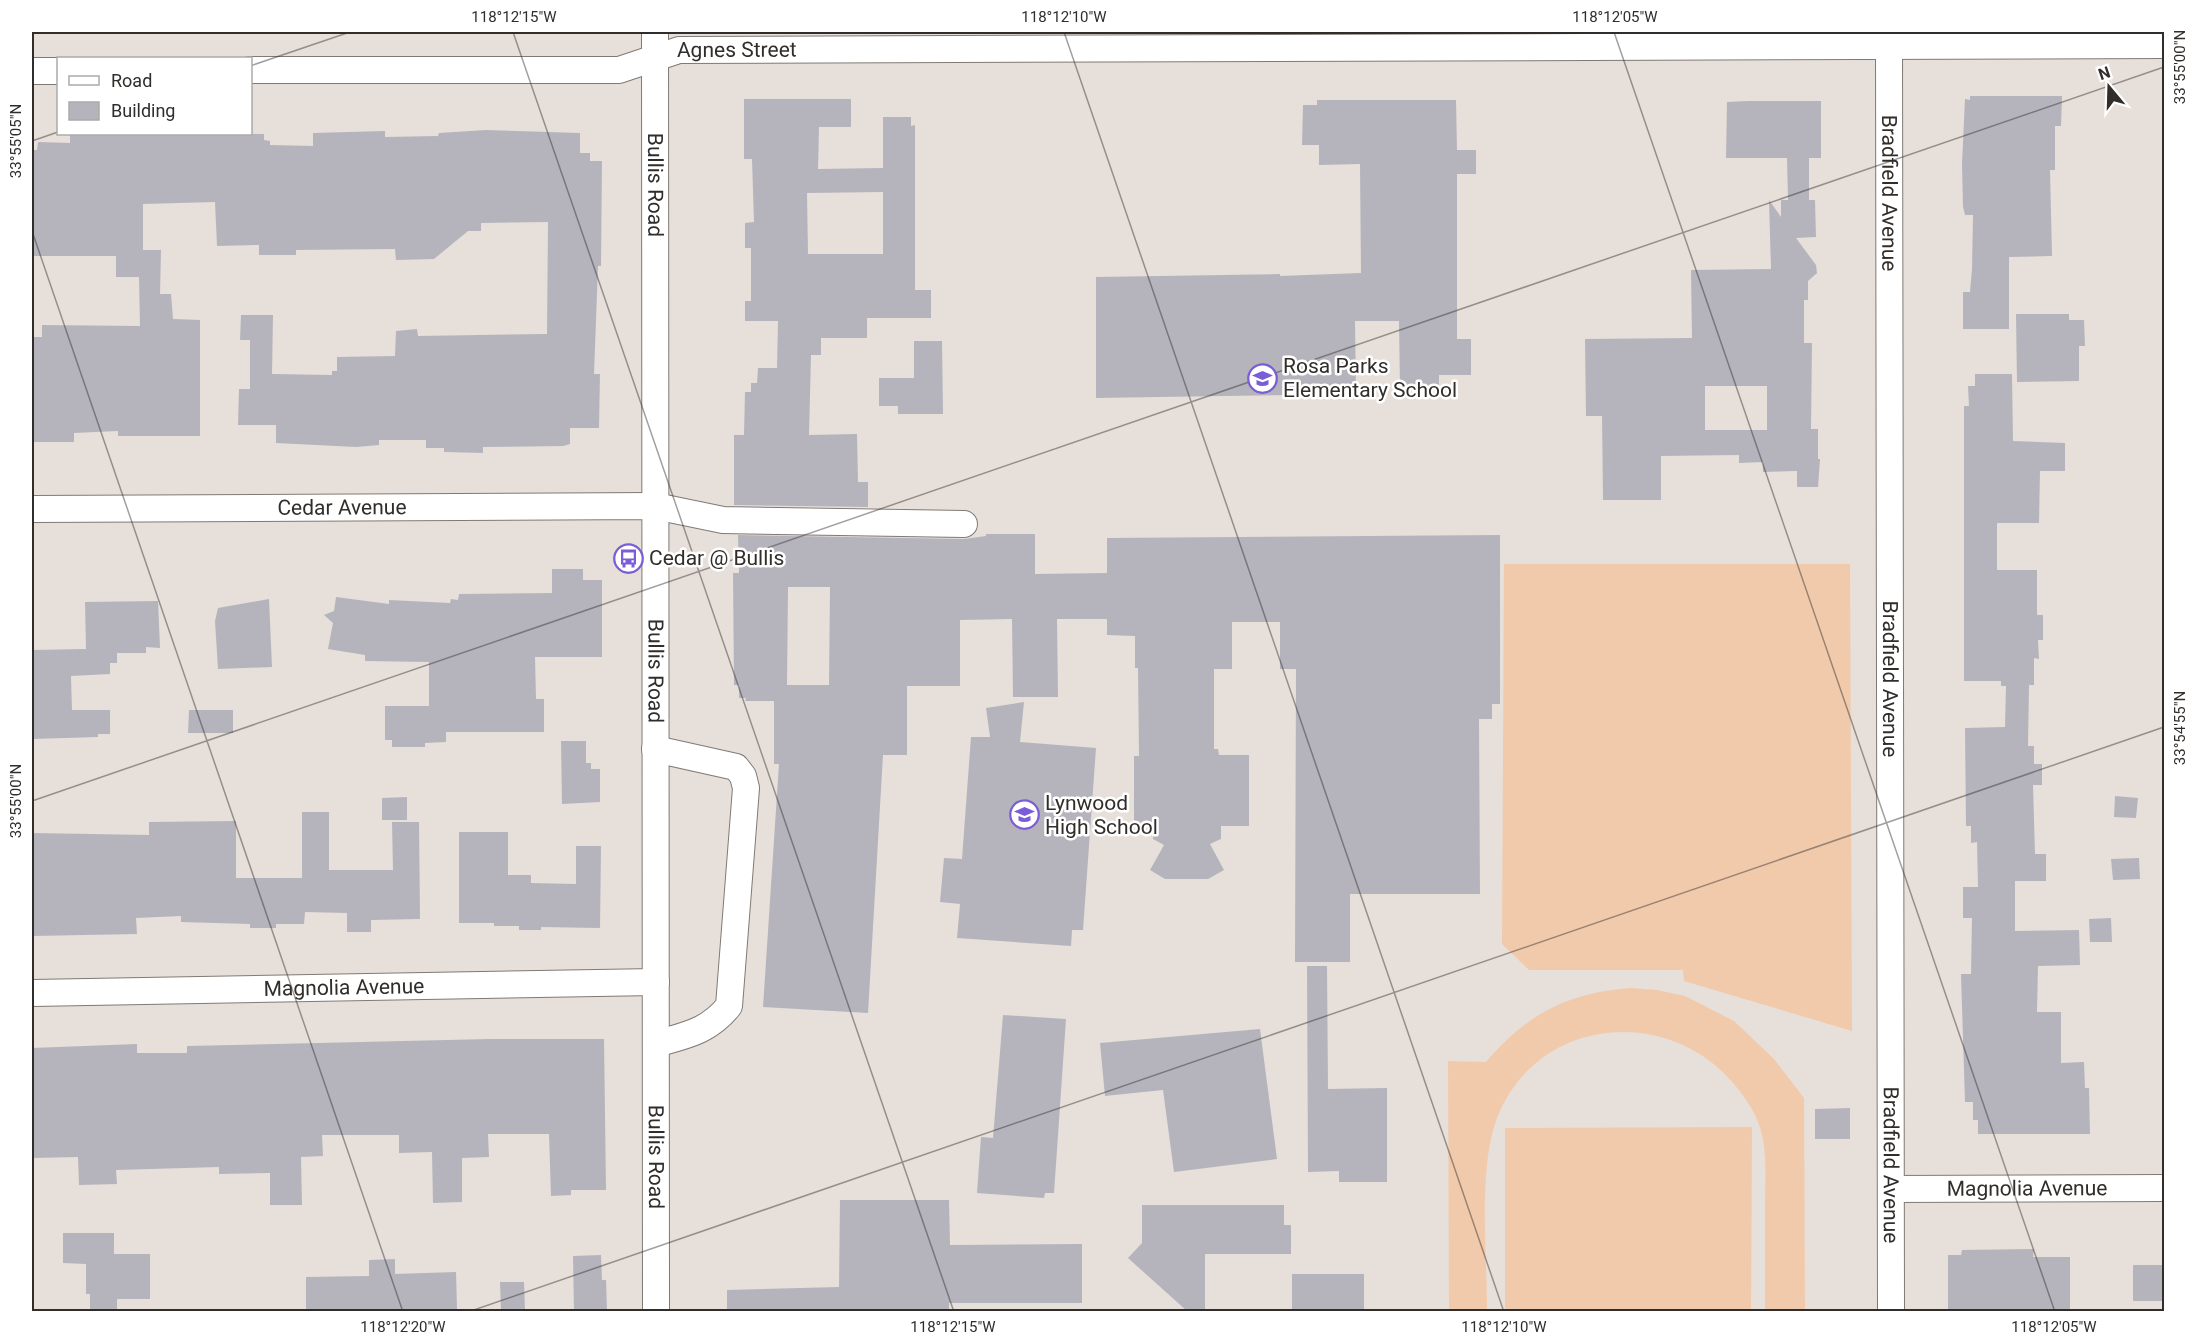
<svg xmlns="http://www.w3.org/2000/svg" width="2196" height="1343" viewBox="0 0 2196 1343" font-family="Roboto,sans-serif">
<rect width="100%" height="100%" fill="#e7dfd9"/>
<path fill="#f1caac" d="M 1504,564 L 1850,564 L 1852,1031 L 1684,981 L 1683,970 L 1529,970 L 1502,944 Z
M 1630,988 L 1657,990 L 1685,996 L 1734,1021 L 1774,1059 L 1804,1098 L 1805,1311 L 1765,1311 C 1765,1275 1765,1239 1765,1203 C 1765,1176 1768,1147 1758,1122 C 1753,1108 1743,1095 1734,1084 C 1667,1004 1536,1017 1497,1118 C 1478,1168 1487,1256 1487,1311 L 1449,1311 L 1448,1061 L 1486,1062 C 1527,1014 1567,993 1630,988 Z
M 1752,1127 L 1751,1311 L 1505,1311 L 1505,1128 Z"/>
<path fill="#b5b4bd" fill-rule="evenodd" d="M 1970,96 L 2062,96 L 2061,126 L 2055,126 L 2055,170 L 2050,170 L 2052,256 L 2009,257 L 2009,329 L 1963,329 L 1963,292 L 1970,292 L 1972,269 L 1973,215 L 1965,215 L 1963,207 L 1962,164 L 1965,99 L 1970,100 Z
M 744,99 L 851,99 L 851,127 L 819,127 L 818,169 L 883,168 L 883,117 L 911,117 L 911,126 L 915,125 L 915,290 L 931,290 L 931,318 L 867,318 L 867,338 L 821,338 L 821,355 L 811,355 L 809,435 L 857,434 L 858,482 L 868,482 L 868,507 L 734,505 L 734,435 L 744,435 L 745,392 L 751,392 L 751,383 L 757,383 L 758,368 L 777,368 L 778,321 L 745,321 L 745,301 L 751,301 L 751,248 L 745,248 L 745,223 L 754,222 L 752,159 L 744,159 ZM 883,192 L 883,254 L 808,254 L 807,193 Z
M 1317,100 L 1456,100 L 1457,150 L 1476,150 L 1476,174 L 1457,174 L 1457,339 L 1471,339 L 1471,375 L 1439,375 L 1439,389 L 1400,390 L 1399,321 L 1355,321 L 1356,394 L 1096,398 L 1096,277 L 1280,274 L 1280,276 L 1361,273 L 1360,164 L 1319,165 L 1319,145 L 1302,145 L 1303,105 L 1317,105 Z
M 1748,101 L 1821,101 L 1821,158 L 1809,158 L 1809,200 L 1815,200 L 1816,237 L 1796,238 L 1816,265 L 1817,273 L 1808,281 L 1808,300 L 1804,300 L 1804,343 L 1812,343 L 1811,429 L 1818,429 L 1818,459 L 1820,459 L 1818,487 L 1797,487 L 1797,471 L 1763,472 L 1763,462 L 1739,463 L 1739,455 L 1661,456 L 1661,500 L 1603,500 L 1602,416 L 1586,416 L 1585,339 L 1692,338 L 1691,270 L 1771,269 L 1769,200 L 1781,217 L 1781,200 L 1788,200 L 1787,158 L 1726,158 L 1727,102 ZM 1705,386 L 1767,386 L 1767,430 L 1705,430 Z
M 486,130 L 580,133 L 580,153 L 590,153 L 590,161 L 602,161 L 601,266 L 598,266 L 594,374 L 600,374 L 599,428 L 570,428 L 570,444 L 563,446 L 483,447 L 483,453 L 444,452 L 444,448 L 426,448 L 426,440 L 379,440 L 379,445 L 356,447 L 276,443 L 276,425 L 238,425 L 239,389 L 250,389 L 250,340 L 240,340 L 241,315 L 273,315 L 272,374 L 332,375 L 332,371 L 337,371 L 337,357 L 395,356 L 396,331 L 417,329 L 418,336 L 547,334 L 548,222 L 481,223 L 481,231 L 468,231 L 434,259 L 396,260 L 395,249 L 296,250 L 296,255 L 259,255 L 259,245 L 217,246 L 215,202 L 143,204 L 143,250 L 161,250 L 160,294 L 171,294 L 173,319 L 200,320 L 200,436 L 118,436 L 118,431 L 74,433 L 74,442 L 32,442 L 32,337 L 42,337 L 42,325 L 140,326 L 139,277 L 116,277 L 116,256 L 32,256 L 32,150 L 37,150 L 38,142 L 70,143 L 70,134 L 264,134 L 264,140 L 270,141 L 270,145 L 313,146 L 313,133 L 385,131 L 385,137 L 438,136 L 439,133 Z
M 2016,314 L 2069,314 L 2069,320 L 2084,320 L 2085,346 L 2079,346 L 2079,381 L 2017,382 Z
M 914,341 L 942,341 L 943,414 L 898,414 L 898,406 L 879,406 L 879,378 L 914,378 Z
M 1975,374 L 2012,374 L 2013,441 L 2065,443 L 2065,471 L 2040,471 L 2039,523 L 1997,523 L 1997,570 L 2037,570 L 2037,615 L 2043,615 L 2043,640 L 2038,640 L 2039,659 L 2034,658 L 2034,685 L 2029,685 L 2028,746 L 2034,746 L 2034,764 L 2042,764 L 2042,785 L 2033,785 L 2035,854 L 2046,854 L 2046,881 L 2015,881 L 2015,931 L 2079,930 L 2080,965 L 2038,966 L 2037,1012 L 2061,1012 L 2061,1063 L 2084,1062 L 2085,1088 L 2089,1088 L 2090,1134 L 1978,1134 L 1978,1120 L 1973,1120 L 1973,1102 L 1965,1102 L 1961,974 L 1971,974 L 1972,918 L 1963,918 L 1963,887 L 1978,887 L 1977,842 L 1971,843 L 1971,826 L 1966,826 L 1965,728 L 2005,727 L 2006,686 L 2001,686 L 2001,681 L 1964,681 L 1964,406 L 1969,406 L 1968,386 L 1975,386 Z
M 986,534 L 1035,534 L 1035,574 L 1107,573 L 1107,538 L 1500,535 L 1500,704 L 1492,704 L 1492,719 L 1479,719 L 1480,894 L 1350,894 L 1350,962 L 1295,962 L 1296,669 L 1280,669 L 1280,622 L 1232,622 L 1232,669 L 1214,669 L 1214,749 L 1218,749 L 1219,755 L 1249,755 L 1249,826 L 1221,826 L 1221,839 L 1210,844 L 1224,870 L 1208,879 L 1165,879 L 1150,870 L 1164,845 L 1153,839 L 1153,826 L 1134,826 L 1134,756 L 1139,756 L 1138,668 L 1135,668 L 1135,636 L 1107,635 L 1107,619 L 1057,619 L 1058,697 L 1013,697 L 1012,619 L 960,620 L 960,686 L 907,686 L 907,755 L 883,755 L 868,1013 L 763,1007 L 779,764 L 774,764 L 774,701 L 745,701 L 746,698 L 739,698 L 739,685 L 734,685 L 733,573 L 739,573 L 738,535 L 964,539 L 986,536 ZM 788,587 L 830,587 L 829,685 L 787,685 Z
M 552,569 L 583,569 L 583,580 L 602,580 L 602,657 L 535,657 L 536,699 L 544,699 L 544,732 L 446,732 L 446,742 L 425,743 L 425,747 L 392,747 L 392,740 L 385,740 L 385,706 L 429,706 L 429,662 L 365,661 L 365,655 L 328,649 L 333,623 L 324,615 L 334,611 L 336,597 L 389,604 L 389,600 L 450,603 L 451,599 L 458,600 L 459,594 L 552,593 Z
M 269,599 L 272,667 L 218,669 L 215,621 L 218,608 Z
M 158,601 L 160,648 L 146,647 L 146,653 L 117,653 L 117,663 L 110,663 L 110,674 L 71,676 L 72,710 L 110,710 L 110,734 L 98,734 L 98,737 L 32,739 L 32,650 L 86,649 L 85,602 Z
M 1024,702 L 1020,742 L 1096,748 L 1083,930 L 1072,930 L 1071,946 L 957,938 L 960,904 L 940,902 L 944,858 L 962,859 L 971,737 L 990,737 L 986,708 Z
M 189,710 L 233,710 L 233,733 L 188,733 Z
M 561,741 L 586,741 L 586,763 L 591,763 L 591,769 L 600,769 L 600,802 L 562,804 Z
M 2115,796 L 2138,798 L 2136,818 L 2114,817 Z
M 407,797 L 407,820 L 382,820 L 382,798 Z
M 302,812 L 329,812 L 329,870 L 393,870 L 392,822 L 419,822 L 420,919 L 371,920 L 371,932 L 347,932 L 347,913 L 305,912 L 304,924 L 276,924 L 276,928 L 250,928 L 250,924 L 181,922 L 181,916 L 136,918 L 137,934 L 32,936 L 32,833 L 149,835 L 149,822 L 236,821 L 236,878 L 302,878 Z
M 459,832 L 508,832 L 508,875 L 531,875 L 531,883 L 576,884 L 576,846 L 601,846 L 600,928 L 541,927 L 541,930 L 519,930 L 519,926 L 494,926 L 494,923 L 459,923 Z
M 2139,858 L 2140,879 L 2113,880 L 2111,859 Z
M 2111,918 L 2112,942 L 2090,942 L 2089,919 Z
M 1307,966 L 1327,966 L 1328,1089 L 1387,1088 L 1387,1182 L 1339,1182 L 1339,1171 L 1308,1172 Z
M 1003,1015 L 1066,1019 L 1054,1193 L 1045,1193 L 1044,1198 L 977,1193 L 981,1137 L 993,1138 Z
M 1260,1029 L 1277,1159 L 1174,1172 L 1163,1090 L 1105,1096 L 1100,1043 Z
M 490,1039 L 604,1039 L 606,1190 L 571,1190 L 571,1195 L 551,1196 L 549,1134 L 488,1134 L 489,1157 L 462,1158 L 462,1202 L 433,1203 L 432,1152 L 399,1153 L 399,1135 L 322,1135 L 323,1156 L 301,1157 L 302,1205 L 270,1205 L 270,1173 L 219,1174 L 219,1167 L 116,1170 L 117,1184 L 79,1185 L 78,1157 L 33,1158 L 32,1048 L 137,1044 L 137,1053 L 187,1053 L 187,1046 Z
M 1850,1108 L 1850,1139 L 1815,1139 L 1815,1109 Z
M 840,1200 L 949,1200 L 950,1245 L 1082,1244 L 1082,1303 L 949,1303 L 949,1311 L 727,1311 L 727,1290 L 839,1287 Z
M 1142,1205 L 1284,1205 L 1284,1225 L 1291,1225 L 1291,1254 L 1205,1254 L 1205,1311 L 1187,1311 L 1128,1258 L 1142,1243 Z
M 63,1233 L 114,1233 L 114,1254 L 150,1254 L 150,1299 L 117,1299 L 117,1311 L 90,1311 L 90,1294 L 86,1294 L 86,1264 L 63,1263 Z
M 2034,1249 L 2033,1257 L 2070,1257 L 2070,1311 L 1948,1311 L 1948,1255 L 1961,1255 L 1962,1250 Z
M 601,1255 L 602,1280 L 606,1280 L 607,1311 L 574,1311 L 573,1256 Z
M 395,1259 L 395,1274 L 456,1272 L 457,1309 L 306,1311 L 306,1277 L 369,1276 L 369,1260 Z
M 2133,1265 L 2164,1265 L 2164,1301 L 2133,1301 Z
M 1292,1274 L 1364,1274 L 1364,1311 L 1292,1311 Z
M 500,1282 L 524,1282 L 525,1311 L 501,1311 Z"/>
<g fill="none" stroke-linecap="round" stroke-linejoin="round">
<defs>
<g id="minor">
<path id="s1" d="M 655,32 L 656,1312"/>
<path id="s2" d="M 1889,46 L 1891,1312"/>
<path id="s3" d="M 250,70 L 619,70 L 679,50 L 2164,45"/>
<path d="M 32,71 L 58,71"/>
<path id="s4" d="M 32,509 L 655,506 L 723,520 L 964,524"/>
<path d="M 655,749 L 736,767 L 743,776 L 746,788 L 729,1006 C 708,1032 686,1035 656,1044"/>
<path id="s5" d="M 32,993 L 656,982"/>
<path id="s6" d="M 1891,1189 L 2164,1188"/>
</g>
</defs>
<use href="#minor" stroke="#817a74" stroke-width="28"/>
<use href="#minor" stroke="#fff" stroke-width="26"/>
</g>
<path fill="none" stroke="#302d2a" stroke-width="1.5" stroke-opacity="0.45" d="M 513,32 L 954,1312M 1064,32 L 1504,1312M 1614,32 L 2055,1312M 250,66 L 350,32M 32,141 L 58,132M 32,231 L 403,1312M 32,801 L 2164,67M 468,1312 L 2164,727"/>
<defs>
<symbol id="school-ring" viewBox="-11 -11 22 22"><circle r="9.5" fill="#fff" stroke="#7a5dd7" stroke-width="1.5"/><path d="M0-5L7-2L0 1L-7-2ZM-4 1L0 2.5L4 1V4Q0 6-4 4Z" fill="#7a5dd7"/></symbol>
<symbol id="bus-ring" viewBox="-11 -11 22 22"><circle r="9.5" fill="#fff" stroke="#7a5dd7" stroke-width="1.5"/><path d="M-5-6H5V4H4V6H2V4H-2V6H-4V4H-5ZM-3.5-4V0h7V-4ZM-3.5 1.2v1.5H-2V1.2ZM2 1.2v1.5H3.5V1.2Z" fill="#7a5dd7"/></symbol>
</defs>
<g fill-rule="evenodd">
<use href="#school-ring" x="1246" y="362" width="33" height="33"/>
<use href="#bus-ring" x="612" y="542" width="33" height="33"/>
<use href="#school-ring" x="1008" y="798" width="33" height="33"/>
</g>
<g text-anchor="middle" stroke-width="5" stroke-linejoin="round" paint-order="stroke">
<g font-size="21" fill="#302d2a" stroke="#fff">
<text dy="7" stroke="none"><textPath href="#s3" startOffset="490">Agnes Street</textPath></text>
<text dy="7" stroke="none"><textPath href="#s1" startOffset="153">Bullis Road</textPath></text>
<text dy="7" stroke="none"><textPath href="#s2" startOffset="147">Bradfield Avenue</textPath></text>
<text dy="7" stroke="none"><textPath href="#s4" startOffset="310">Cedar Avenue</textPath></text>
<text dy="7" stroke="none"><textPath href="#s1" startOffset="639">Bullis Road</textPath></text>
<text dy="7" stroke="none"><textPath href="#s2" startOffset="633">Bradfield Avenue</textPath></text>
<text dy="7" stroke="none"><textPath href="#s5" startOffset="312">Magnolia Avenue</textPath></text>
<text dy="7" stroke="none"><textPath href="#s1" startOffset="1125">Bullis Road</textPath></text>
<text dy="7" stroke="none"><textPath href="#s2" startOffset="1119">Bradfield Avenue</textPath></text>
<text dy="7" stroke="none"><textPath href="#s6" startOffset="136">Magnolia Avenue</textPath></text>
</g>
<g font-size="21" fill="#302d2a" stroke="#fff" text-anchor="start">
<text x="1283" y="373">Rosa Parks<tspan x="1283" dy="24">Elementary School</tspan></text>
<text x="649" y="565">Cedar @ Bullis</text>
<text x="1045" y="810">Lynwood<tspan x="1045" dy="24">High School</tspan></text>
</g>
</g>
<rect width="2196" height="1343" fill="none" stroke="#ffffff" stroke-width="66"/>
<rect x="57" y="57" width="195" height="78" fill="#ffffff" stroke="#acabaa" stroke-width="1.5"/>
<rect x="69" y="76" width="30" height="9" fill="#ffffff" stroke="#acabaa" stroke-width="1.5"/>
<text x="111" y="87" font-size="18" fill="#302d2a">Road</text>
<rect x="69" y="102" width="30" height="18" fill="#b5b4bd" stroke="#acabaa" stroke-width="1.5"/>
<text x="111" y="117" font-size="18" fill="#302d2a">Building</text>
<g transform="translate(2109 87) rotate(341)" stroke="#ffffff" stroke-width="4.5" paint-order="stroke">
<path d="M0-4.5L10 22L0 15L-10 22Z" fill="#302d2a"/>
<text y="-9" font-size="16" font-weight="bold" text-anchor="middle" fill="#302d2a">N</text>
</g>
<rect x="33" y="33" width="2130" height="1277" fill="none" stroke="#302d2a" stroke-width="2"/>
<g font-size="15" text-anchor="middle" fill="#302d2a">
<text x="514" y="22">118°12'15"W</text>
<text x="1064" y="22">118°12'10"W</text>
<text x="1615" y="22">118°12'05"W</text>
<text transform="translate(2180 67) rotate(-90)" y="5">33°55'00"N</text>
<text transform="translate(16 141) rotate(-90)" y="5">33°55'05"N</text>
<text transform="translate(2180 728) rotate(-90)" y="5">33°54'55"N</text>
<text transform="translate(16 801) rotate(-90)" y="5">33°55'00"N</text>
<text x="403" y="1332">118°12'20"W</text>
<text x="953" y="1332">118°12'15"W</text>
<text x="1504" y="1332">118°12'10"W</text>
<text x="2054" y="1332">118°12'05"W</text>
</g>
</svg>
